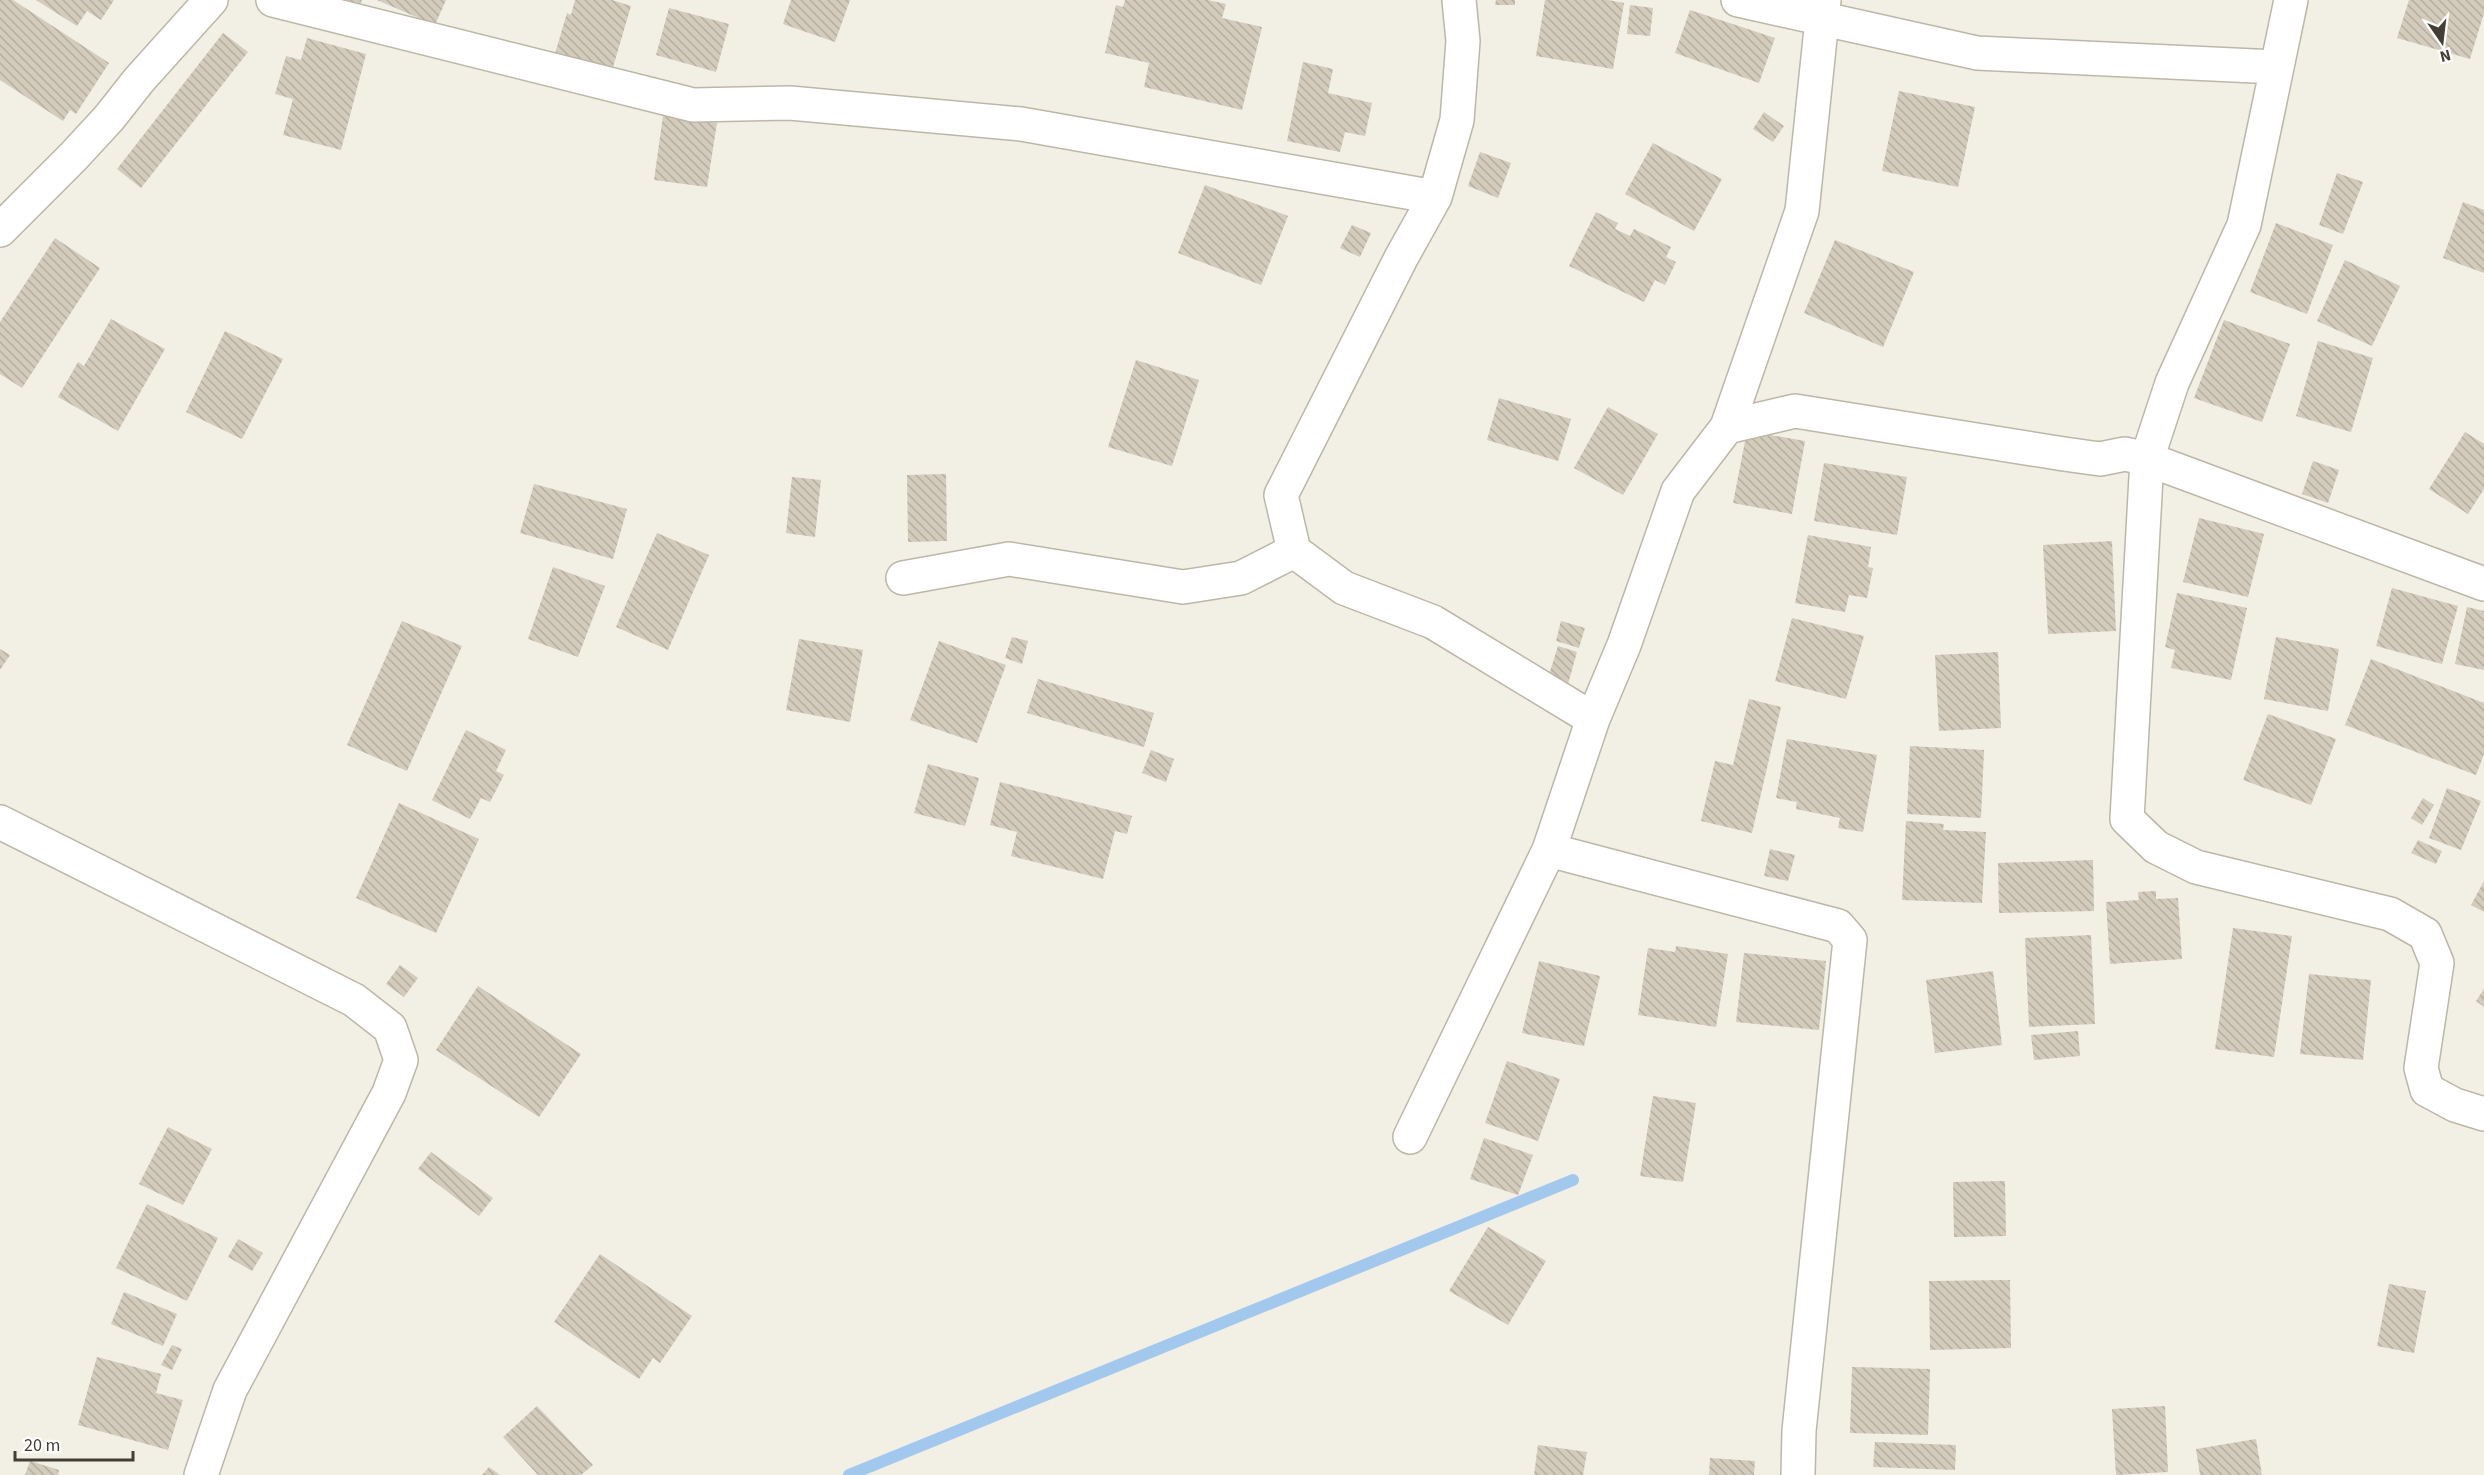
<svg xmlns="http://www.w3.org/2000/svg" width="2484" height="1475" viewBox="0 0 2484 1475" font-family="'Source Sans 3',sans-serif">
<defs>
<pattern id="building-back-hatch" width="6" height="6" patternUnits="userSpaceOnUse" patternTransform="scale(1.5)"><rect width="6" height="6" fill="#d3cbbb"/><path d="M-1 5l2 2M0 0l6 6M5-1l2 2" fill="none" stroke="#b6afa1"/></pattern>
</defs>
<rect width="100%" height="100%" fill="#f2efe5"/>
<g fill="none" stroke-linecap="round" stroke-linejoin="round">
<path stroke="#a2c9ed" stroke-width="12" d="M 849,1475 L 1573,1180"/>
</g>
<path fill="url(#building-back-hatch)" d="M 0,0 L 13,0 L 109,63 L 76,114 L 70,110 L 63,121 L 0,80 Z
M 36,0 L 114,0 L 101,20 L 87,11 L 77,26 Z
M 329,0 L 362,0 L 357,12 Z
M 377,0 L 446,0 L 435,25 Z
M 575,0 L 612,0 L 631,6 L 611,74 L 554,57 L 567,13 L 571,15 Z
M 791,0 L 850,0 L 835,42 L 783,24 Z
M 1125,0 L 1208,0 L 1226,4 L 1222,18 L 1262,27 L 1242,110 L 1144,87 L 1149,63 L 1105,53 L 1116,5 L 1123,7 Z
M 1496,0 L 1515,0 L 1515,5 L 1495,5 Z
M 1545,0 L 1608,0 L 1624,3 L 1613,69 L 1536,56 Z
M 2409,0 L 2484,0 L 2484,13 L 2470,59 L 2397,38 Z
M 1630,5 L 1653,8 L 1650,36 L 1627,34 Z
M 669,8 L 729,24 L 716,72 L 656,55 Z
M 1690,10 L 1775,38 L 1759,83 L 1675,53 Z
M 223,33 L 248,52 L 141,188 L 117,169 Z
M 307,38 L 366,54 L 341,150 L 283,135 L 293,99 L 275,94 L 286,56 L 301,60 Z
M 1303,62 L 1333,69 L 1328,93 L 1372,103 L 1365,136 L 1345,132 L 1340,152 L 1287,141 Z
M 1899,91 L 1975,107 L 1958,187 L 1882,171 Z
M 1764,112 L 1784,126 L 1773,142 L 1753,129 Z
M 663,116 L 717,123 L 707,187 L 654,180 Z
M 1653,143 L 1722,179 L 1694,231 L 1625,194 Z
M 1480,152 L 1511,163 L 1498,198 L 1468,186 Z
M 2337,173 L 2363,182 L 2343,234 L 2319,225 Z
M 1205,185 L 1288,216 L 1261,285 L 1178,253 Z
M 2463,202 L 2484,210 L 2484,273 L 2443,258 Z
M 1596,212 L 1618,223 L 1615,229 L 1630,236 L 1634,229 L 1671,247 L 1666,257 L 1676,262 L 1665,285 L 1655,280 L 1644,302 L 1569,266 Z
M 2276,223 L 2333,245 L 2307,314 L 2250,292 Z
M 1352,225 L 1371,233 L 1360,257 L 1340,248 Z
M 55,238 L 100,268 L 22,388 L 0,374 L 0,322 Z
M 1835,240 L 1914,272 L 1883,347 L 1804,313 Z
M 2345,260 L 2400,286 L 2372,346 L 2317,321 Z
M 111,319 L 165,349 L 118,431 L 58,397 L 78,362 L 84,366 Z
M 2224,320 L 2290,344 L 2262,422 L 2194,398 Z
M 225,331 L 283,359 L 242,439 L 186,412 Z
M 2318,341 L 2373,358 L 2351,432 L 2296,416 Z
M 1136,360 L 1199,380 L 1172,466 L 1108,447 Z
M 1499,398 L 1571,419 L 1558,461 L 1487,440 Z
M 1608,407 L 1658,434 L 1623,495 L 1574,468 Z
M 1747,431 L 1805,441 L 1792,514 L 1733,503 Z
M 2465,432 L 2484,444 L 2484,489 L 2468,514 L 2429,489 Z
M 2313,461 L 2339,470 L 2328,503 L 2302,494 Z
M 1824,463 L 1907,477 L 1897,535 L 1814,521 Z
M 946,474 L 947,541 L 908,542 L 907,475 Z
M 792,477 L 821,480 L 815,537 L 786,533 Z
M 534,484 L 627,509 L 613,559 L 520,533 Z
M 2199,518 L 2264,534 L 2248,597 L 2183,582 Z
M 657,533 L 709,555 L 668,650 L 616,627 Z
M 1808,535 L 1871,547 L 1868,567 L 1873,568 L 1867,598 L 1849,595 L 1845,612 L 1795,603 Z
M 2112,541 L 2116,631 L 2048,634 L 2043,545 Z
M 553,567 L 605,586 L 578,657 L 528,639 Z
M 2392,588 L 2458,606 L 2442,664 L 2376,646 Z
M 2177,593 L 2247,608 L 2231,680 L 2171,668 L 2175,650 L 2165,647 Z
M 2467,607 L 2484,611 L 2484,670 L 2455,664 Z
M 1792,618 L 1864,636 L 1846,699 L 1775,681 Z
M 402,621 L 462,646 L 407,771 L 347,745 Z
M 1561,621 L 1585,628 L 1579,648 L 1556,641 Z
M 1012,637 L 1028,641 L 1022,664 L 1005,658 Z
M 2276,637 L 2339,649 L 2328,711 L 2264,699 Z
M 799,639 L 863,650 L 850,722 L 786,710 Z
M 939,641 L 1006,665 L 977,743 L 910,720 Z
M 1558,646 L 1577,652 L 1568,684 L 1548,678 Z
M 0,649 L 10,655 L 0,670 Z
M 1998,652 L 2001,728 L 1939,731 L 1935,655 Z
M 2371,659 L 2484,703 L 2484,754 L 2476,775 L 2345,725 Z
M 1038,679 L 1154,713 L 1144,747 L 1027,713 Z
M 1749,699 L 1781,707 L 1752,833 L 1701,821 L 1715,761 L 1733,765 Z
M 2268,714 L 2336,739 L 2311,805 L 2243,780 Z
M 466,730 L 506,750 L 496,771 L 504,775 L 490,802 L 481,798 L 470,819 L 432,800 Z
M 1787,739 L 1877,755 L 1863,832 L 1838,828 L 1840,818 L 1796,809 L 1797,802 L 1776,798 Z
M 1910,746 L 1984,750 L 1981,818 L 1907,814 Z
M 1151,750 L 1174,759 L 1166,782 L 1142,773 Z
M 928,764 L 979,778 L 965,826 L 914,813 Z
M 1000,782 L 1132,816 L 1127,834 L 1115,831 L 1103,879 L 1011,856 L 1017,832 L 990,825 Z
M 2447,788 L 2481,801 L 2461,850 L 2429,838 Z
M 2423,798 L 2434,805 L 2422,825 L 2411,818 Z
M 399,803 L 479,839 L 436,933 L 356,898 Z
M 1906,821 L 1944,824 L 1943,830 L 1986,832 L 1982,903 L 1902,900 Z
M 2418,840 L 2442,851 L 2436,864 L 2411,853 Z
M 1770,849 L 1795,855 L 1788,881 L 1764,876 Z
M 2093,860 L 2094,911 L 1999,913 L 1998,863 Z
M 2484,881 L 2484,912 L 2471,905 Z
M 2156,891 L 2156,899 L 2178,898 L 2182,959 L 2110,964 L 2106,902 L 2139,900 L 2138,892 Z
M 2233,928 L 2292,936 L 2274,1057 L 2215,1049 Z
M 2091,935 L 2095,1024 L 2029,1027 L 2025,938 Z
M 1676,946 L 1728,954 L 1716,1027 L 1638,1015 L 1648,948 L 1675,952 Z
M 1744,953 L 1826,961 L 1819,1030 L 1736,1022 Z
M 1539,961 L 1600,976 L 1584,1046 L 1522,1033 Z
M 400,965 L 418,978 L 404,997 L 386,984 Z
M 1993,971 L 2002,1045 L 1935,1053 L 1926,980 Z
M 2309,974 L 2371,980 L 2363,1060 L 2300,1054 Z
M 478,986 L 581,1054 L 539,1117 L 436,1050 Z
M 2484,989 L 2484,1007 L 2476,1001 Z
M 2078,1031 L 2080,1056 L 2034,1060 L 2031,1035 Z
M 1507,1061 L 1560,1079 L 1538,1141 L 1485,1123 Z
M 1653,1096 L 1696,1103 L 1683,1182 L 1640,1176 Z
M 168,1127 L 212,1149 L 183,1205 L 139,1184 Z
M 1484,1138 L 1533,1155 L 1518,1195 L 1470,1179 Z
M 431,1152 L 493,1198 L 479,1216 L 418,1169 Z
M 2005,1181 L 2006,1236 L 1954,1237 L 1953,1182 Z
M 147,1204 L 218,1238 L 187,1301 L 116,1268 Z
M 1488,1227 L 1546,1261 L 1508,1325 L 1449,1291 Z
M 238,1239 L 263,1253 L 252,1271 L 228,1257 Z
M 600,1254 L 692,1316 L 660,1363 L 653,1358 L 639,1379 L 554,1322 Z
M 2010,1280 L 2011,1348 L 1930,1350 L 1929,1281 Z
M 2389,1284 L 2426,1291 L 2414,1353 L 2377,1346 Z
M 124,1292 L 177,1314 L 163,1346 L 111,1324 Z
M 172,1345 L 182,1349 L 172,1370 L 161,1365 Z
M 97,1357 L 161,1374 L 156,1393 L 183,1400 L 168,1450 L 78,1425 Z
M 1852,1367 L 1930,1369 L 1928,1435 L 1850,1433 Z
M 537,1406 L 593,1465 L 581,1475 L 538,1475 L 503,1437 Z
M 2165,1406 L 2168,1472 L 2116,1475 L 2112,1409 Z
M 2256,1439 L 2262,1475 L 2200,1475 L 2196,1449 Z
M 1875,1442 L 1956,1445 L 1955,1470 L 1873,1467 Z
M 1538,1445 L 1587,1452 L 1583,1475 L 1534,1475 Z
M 1710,1458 L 1755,1461 L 1754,1475 L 1709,1475 Z
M 30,1461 L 59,1470 L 58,1475 L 25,1475 Z
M 489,1467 L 500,1475 L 482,1475 Z"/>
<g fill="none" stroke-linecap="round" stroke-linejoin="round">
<defs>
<path id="minor" d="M 273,0 L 693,105 L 790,103 L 1021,124 L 1435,197
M 1459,0 L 1463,41 L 1457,120 L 1435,197 L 1401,258 L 1281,495 L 1294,551 L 1344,588 L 1433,622 L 1593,719
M 1738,0 L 1977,53 L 2276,67
M 0,230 L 73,157 L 109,118 L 139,80 L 211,0
M 1727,427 L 1802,211 L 1824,0
M 903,578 L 1009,559 L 1183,587 L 1241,578 L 1294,551
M 2484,584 L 2147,459 L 2127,819 L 2156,847 L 2196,867 L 2390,914 L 2425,934 L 2437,963 L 2421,1068 L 2427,1090 L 2455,1105 L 2484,1114
M 0,822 L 354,1000 L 390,1028 L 401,1060 L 389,1093 L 230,1390 L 201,1475
M 1549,850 L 1838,926 L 1850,940 L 1799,1431 L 1798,1475
M 1410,1137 L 1549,850 L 1593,719 L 1624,645 L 1678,491 L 1727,427 L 1795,411 L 2064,454 L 2100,459 L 2125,454 L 2147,459 L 2172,383 L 2244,225 L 2291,0"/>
</defs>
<use href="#minor" stroke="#bdb7a8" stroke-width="36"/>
<use href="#minor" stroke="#fff" stroke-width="33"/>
</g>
<g transform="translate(2442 42) rotate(166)" stroke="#ffffff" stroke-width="4.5" paint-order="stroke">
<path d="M0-4.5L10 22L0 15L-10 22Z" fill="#443f35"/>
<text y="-9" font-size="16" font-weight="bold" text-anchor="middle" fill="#443f35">N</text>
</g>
<path d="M15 1451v9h118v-9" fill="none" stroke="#443f35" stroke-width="3"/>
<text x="24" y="1451" font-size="18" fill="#443f35" stroke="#ffffff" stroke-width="4.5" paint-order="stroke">20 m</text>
</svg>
